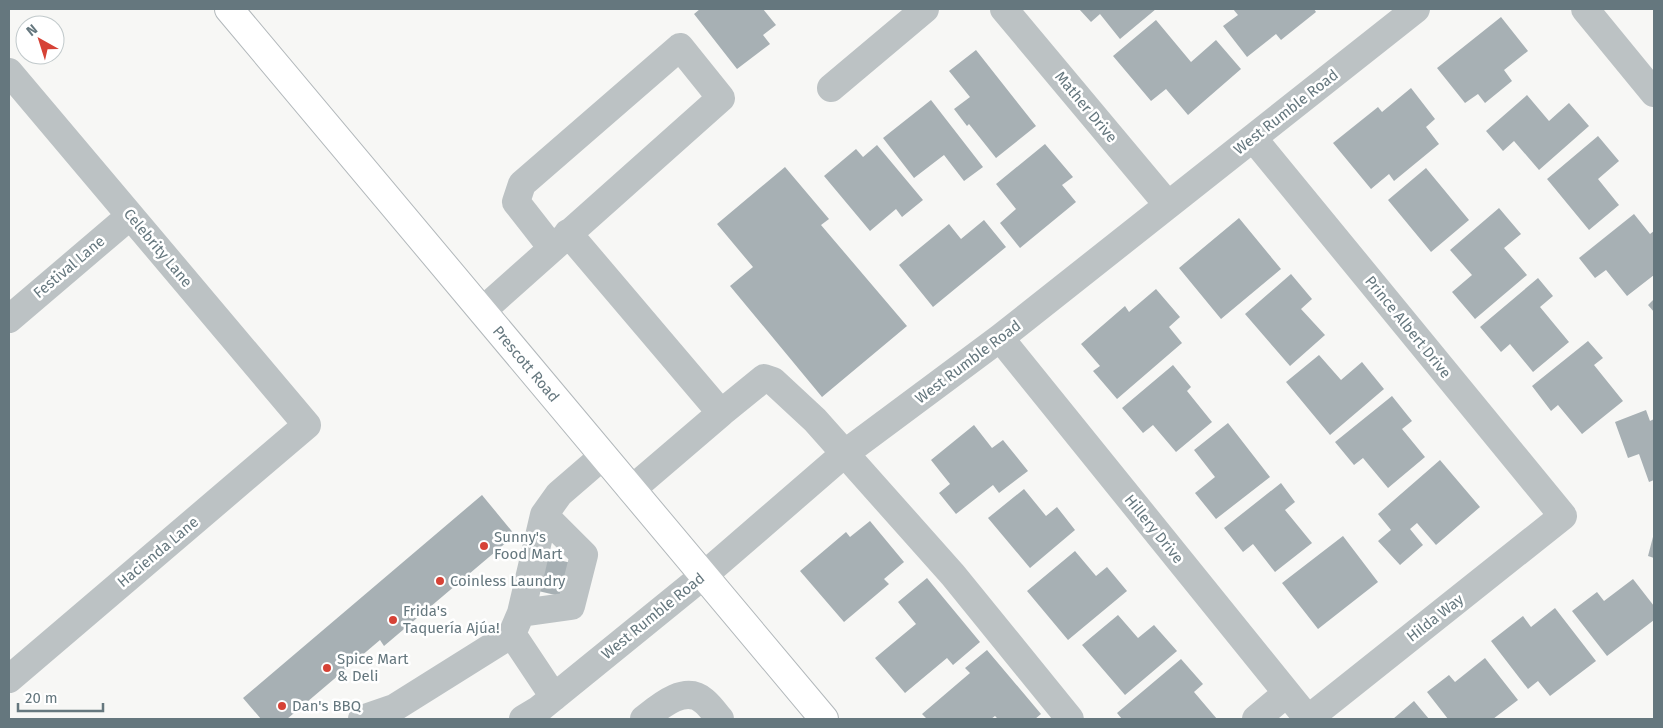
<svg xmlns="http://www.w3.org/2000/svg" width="1663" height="728" viewBox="0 0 1663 728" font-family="'Fira Sans',sans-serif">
<rect width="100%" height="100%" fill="#f7f7f5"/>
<path fill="#a7b0b4" d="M 700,9 L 763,9 L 776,25 L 763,35 L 770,44 L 737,69 L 694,14 Z
M 1079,9 L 1156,9 L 1120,39 L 1100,14 L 1091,22 Z
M 1233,9 L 1314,9 L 1316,12 L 1281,40 L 1276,34 L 1247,57 L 1223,26 L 1238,15 Z
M 1501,17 L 1528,51 L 1504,70 L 1512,81 L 1485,103 L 1478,94 L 1465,103 L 1437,68 Z
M 1156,20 L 1191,62 L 1216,40 L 1241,69 L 1188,115 L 1166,89 L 1151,101 L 1113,56 Z
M 976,50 L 1036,126 L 996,158 L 969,124 L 967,126 L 954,109 L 970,97 L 949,71 Z
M 1411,88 L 1435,119 L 1426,127 L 1439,144 L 1394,181 L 1389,174 L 1371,189 L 1333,143 L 1378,107 L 1382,112 Z
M 1527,95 L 1549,121 L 1569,103 L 1589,126 L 1539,170 L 1514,141 L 1503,151 L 1486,131 Z
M 931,100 L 983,167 L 964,181 L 944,155 L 914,178 L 883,138 Z
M 1598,136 L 1619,161 L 1598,179 L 1619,205 L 1589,230 L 1547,179 Z
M 1045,144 L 1073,177 L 1062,185 L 1076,202 L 1020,248 L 1000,223 L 1016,209 L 996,184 Z
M 877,145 L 923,200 L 902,217 L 896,209 L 870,231 L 824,176 L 856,149 L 863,157 Z
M 785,167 L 829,219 L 821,225 L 907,326 L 822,397 L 730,286 L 753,267 L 717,224 Z
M 1426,168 L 1469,220 L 1431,252 L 1388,200 Z
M 1499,208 L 1521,234 L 1504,248 L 1527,275 L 1475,319 L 1452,292 L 1472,275 L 1450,250 Z
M 1634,214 L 1650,234 L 1654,231 L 1654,275 L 1627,296 L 1606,270 L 1595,278 L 1579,258 Z
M 1239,218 L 1281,269 L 1221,319 L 1179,268 Z
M 984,220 L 1006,247 L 933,307 L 899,265 L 949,224 L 961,239 Z
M 1291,274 L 1312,299 L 1301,309 L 1325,335 L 1290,366 L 1245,314 Z
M 1538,278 L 1553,296 L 1540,307 L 1569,342 L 1533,372 L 1510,344 L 1501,352 L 1480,327 Z
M 1156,289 L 1180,317 L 1169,327 L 1182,343 L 1117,399 L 1093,371 L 1100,366 L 1081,344 L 1125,306 L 1129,312 Z
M 1654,299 L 1654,312 L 1648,305 Z
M 1588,341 L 1603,358 L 1594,365 L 1623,401 L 1582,434 L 1558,405 L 1551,411 L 1532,386 Z
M 1319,355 L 1341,380 L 1362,362 L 1384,389 L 1330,435 L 1286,382 Z
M 1173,365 L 1191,387 L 1187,391 L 1212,422 L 1176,452 L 1153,425 L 1143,433 L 1122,408 Z
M 1392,396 L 1412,421 L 1402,429 L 1425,457 L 1388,488 L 1363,458 L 1354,465 L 1335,442 Z
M 1646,410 L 1650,421 L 1654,419 L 1654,480 L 1649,482 L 1639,454 L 1628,458 L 1615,422 Z
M 1228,423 L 1270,477 L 1216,519 L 1195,493 L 1215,477 L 1194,450 Z
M 974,425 L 992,448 L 1003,440 L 1028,471 L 999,493 L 993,485 L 956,514 L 939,493 L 950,484 L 931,460 Z
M 1440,460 L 1480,507 L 1436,545 L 1417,523 L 1410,529 L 1423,545 L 1400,565 L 1378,541 L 1391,530 L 1378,514 Z
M 1281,483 L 1295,502 L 1285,510 L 1312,543 L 1275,572 L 1253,544 L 1243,552 L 1224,528 Z
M 1024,489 L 1046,516 L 1057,507 L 1075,530 L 1030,568 L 988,518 Z
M 482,495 L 515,535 L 384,646 L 380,640 L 287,719 L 261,719 L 243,698 Z
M 870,521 L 904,562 L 884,579 L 889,584 L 844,622 L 800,571 L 846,532 L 850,537 Z
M 1654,533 L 1654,558 L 1648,556 Z
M 1343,536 L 1378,582 L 1318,629 L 1282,583 Z
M 1075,551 L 1096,576 L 1107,567 L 1127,591 L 1068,640 L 1027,591 Z
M 541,556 L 576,564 L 568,598 L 534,590 Z
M 927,578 L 980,642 L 953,665 L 947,658 L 905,693 L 875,658 L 916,624 L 898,602 Z
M 1633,579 L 1654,606 L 1654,620 L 1607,656 L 1572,611 L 1597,592 L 1604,601 Z
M 1555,608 L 1596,661 L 1550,696 L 1538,681 L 1528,689 L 1491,641 L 1523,616 L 1531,627 Z
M 1118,615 L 1138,638 L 1154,625 L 1177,651 L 1125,695 L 1082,645 Z
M 987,650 L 1041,714 L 1035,719 L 998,719 L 995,716 L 991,719 L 927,719 L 922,714 L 970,673 L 965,668 Z
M 1485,658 L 1518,700 L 1493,719 L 1448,719 L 1427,692 L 1449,675 L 1455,682 Z
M 1181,659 L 1203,684 L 1194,692 L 1217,719 L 1122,719 L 1117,713 Z
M 1414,701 L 1429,719 L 1393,719 Z"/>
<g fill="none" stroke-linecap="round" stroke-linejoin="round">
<defs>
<path id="major" d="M 229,9 L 824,719"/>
</defs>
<use href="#major" stroke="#b2b8bb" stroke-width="30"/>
<path stroke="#bcc2c4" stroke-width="28" d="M 1004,9 L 1168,205
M 1585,9 L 1654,93
M 9,72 L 307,425 L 9,679
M 831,88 L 925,9
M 568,233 L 721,413 L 631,490
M 482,311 L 721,98 L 680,47 L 522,184 L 516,202 L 552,248
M 9,319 L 130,216
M 1000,338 L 1308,719 L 1563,516 L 1253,138
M 721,413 L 764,378 L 773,381 L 815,420 L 953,575 L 1070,719
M 521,613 L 571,606 L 584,555 L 544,515
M 512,634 L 554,697
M 362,719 L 394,708 L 512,634 L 521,613 L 544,515 L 559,494 L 603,456
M 523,719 L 538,710 L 703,576 L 844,454 L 1000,338 L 1416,9
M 644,719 C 659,707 685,684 704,701 C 710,706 715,713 720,719
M 1256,719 L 1287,693"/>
<use href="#major" stroke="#fff" stroke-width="28"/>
</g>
<g fill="#d64236" stroke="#fff" stroke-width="2">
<circle cx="484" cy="546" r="5"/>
<circle cx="440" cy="581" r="5"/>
<circle cx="393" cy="620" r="5"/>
<circle cx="327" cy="668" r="5"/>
<circle cx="282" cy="706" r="5"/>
</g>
<g text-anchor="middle" stroke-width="5" stroke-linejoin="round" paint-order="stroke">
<g font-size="15" fill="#65777e" stroke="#fff">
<text transform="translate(1086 107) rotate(50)" y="5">Mather Drive</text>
<text transform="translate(1286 112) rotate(-38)" y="5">West Rumble Road</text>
<text transform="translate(158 248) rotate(50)" y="5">Celebrity Lane</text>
<text transform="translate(69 267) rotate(-40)" y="5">Festival Lane</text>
<text transform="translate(1408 327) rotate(51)" y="5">Prince Albert Drive</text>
<text transform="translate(968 362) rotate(-37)" y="5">West Rumble Road</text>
<text transform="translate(526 364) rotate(50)" y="5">Prescott Road</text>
<text transform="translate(1154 529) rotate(51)" y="5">Hillery Drive</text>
<text transform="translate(158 552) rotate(-40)" y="5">Hacienda Lane</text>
<text transform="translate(653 616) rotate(-39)" y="5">West Rumble Road</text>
<text transform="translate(1435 618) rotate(-38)" y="5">Hilda Way</text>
</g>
<g font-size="15" fill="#65777e" stroke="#fff" text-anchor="start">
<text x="494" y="542">Sunny's<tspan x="494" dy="17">Food Mart</tspan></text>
<text x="450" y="586">Coinless Laundry</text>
<text x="403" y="616">Frida's<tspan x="403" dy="17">Taquería Ajúa!</tspan></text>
<text x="337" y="664">Spice Mart<tspan x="337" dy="17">&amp; Deli</tspan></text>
<text x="292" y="711">Dan's BBQ</text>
</g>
</g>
<rect width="1663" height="728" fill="none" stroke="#65777e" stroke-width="20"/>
<g transform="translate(40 40) rotate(321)"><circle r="24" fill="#ffffff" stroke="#c1c9cb"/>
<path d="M0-4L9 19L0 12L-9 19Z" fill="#d64236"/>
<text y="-8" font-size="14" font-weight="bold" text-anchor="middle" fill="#65777e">N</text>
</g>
<path d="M18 703v8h85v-8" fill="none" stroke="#65777e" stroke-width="2.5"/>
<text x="25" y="703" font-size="15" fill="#65777e" stroke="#ffffff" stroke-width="4" paint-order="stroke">20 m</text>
</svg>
